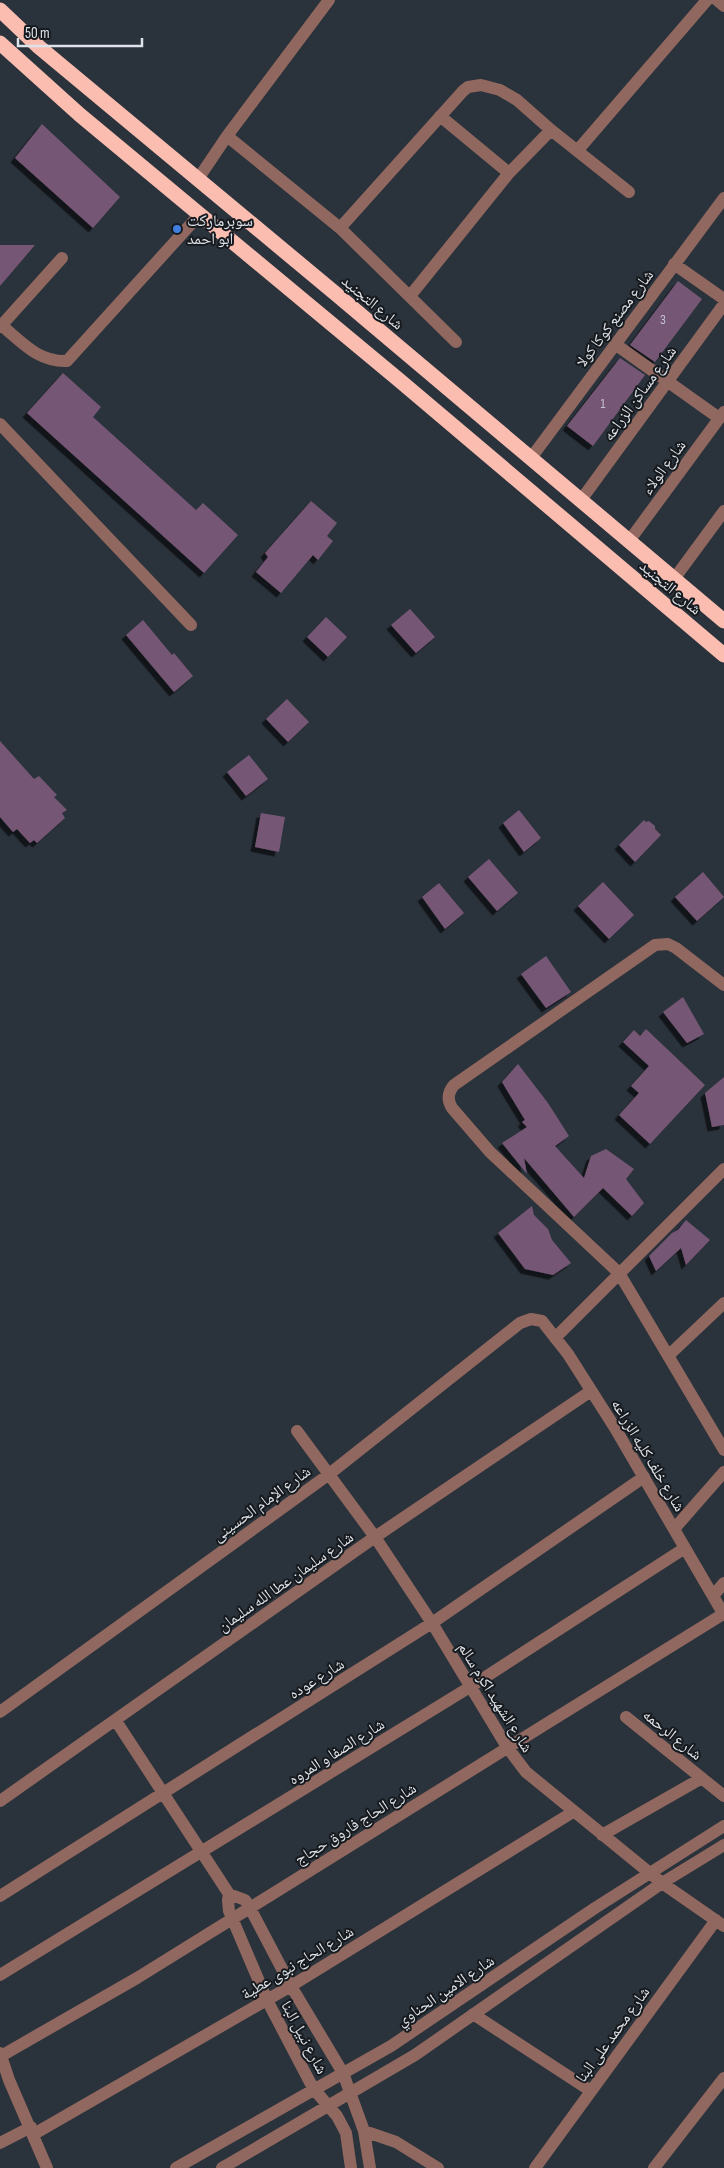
<svg xmlns="http://www.w3.org/2000/svg" width="724" height="2168" viewBox="0 0 724 2168" font-family="'Sofia Sans Condensed','Noto Naskh Arabic',sans-serif">
<defs>
<filter id="shadow"><feDropShadow dx="-4.5" dy="4.5" stdDeviation="0" flood-color="#0009"/></filter>
</defs>
<rect width="100%" height="100%" fill="#2a323b"/>
<path fill="#765775" filter="url(#shadow)" d="M 42,124 L 120,197 L 93,228 L 15,158 Z
M 0,245 L 35,245 L 0,286 Z
M 678,281 L 702,299 L 655,362 L 630,345 Z
M 620,358 L 645,375 L 593,446 L 567,426 Z
M 63,373 L 101,407 L 93,417 L 196,510 L 203,503 L 238,535 L 204,573 L 27,413 Z
M 311,501 L 337,523 L 327,536 L 333,541 L 318,560 L 313,555 L 281,593 L 256,572 L 268,557 L 265,553 Z
M 410,609 L 435,637 L 416,653 L 391,625 Z
M 326,617 L 347,637 L 328,657 L 307,637 Z
M 143,620 L 172,655 L 174,653 L 193,676 L 174,692 L 126,635 Z
M 287,699 L 309,722 L 288,742 L 266,719 Z
M 0,741 L 34,779 L 39,776 L 57,795 L 54,797 L 67,810 L 62,813 L 65,818 L 37,843 L 34,840 L 30,843 L 17,829 L 13,832 L 0,817 Z
M 249,755 L 268,779 L 246,796 L 227,772 Z
M 519,810 L 541,838 L 524,852 L 503,823 Z
M 261,813 L 285,817 L 279,852 L 255,847 Z
M 644,820 L 646,822 L 649,821 L 655,826 L 655,829 L 661,835 L 635,862 L 619,845 Z
M 489,859 L 518,893 L 497,911 L 468,877 Z
M 703,872 L 724,897 L 697,921 L 675,897 Z
M 603,882 L 634,915 L 609,939 L 578,906 Z
M 439,883 L 464,913 L 445,929 L 422,897 Z
M 546,956 L 571,992 L 546,1008 L 521,974 Z
M 683,997 L 704,1034 L 687,1043 L 663,1012 Z
M 646,1029 L 705,1085 L 650,1144 L 619,1115 L 639,1093 L 631,1086 L 649,1066 L 623,1042 L 634,1030 L 640,1036 Z
M 518,1064 L 548,1103 L 569,1136 L 555,1146 L 584,1178 L 591,1156 L 606,1149 L 634,1169 L 626,1179 L 644,1203 L 632,1216 L 603,1188 L 574,1217 L 524,1158 L 527,1174 L 502,1143 L 527,1127 L 522,1122 L 525,1120 L 502,1082 Z
M 724,1077 L 724,1125 L 712,1127 L 705,1093 Z
M 532,1206 L 534,1215 L 548,1229 L 552,1240 L 571,1263 L 553,1275 L 525,1269 L 498,1233 Z
M 686,1220 L 710,1240 L 686,1265 L 681,1248 L 656,1271 L 649,1256 L 672,1233 L 678,1230 Z"/>
<g fill="none" stroke-linecap="round" stroke-linejoin="round">
<path stroke="#90685f" stroke-width="12" d="M 717,0 L 724,6
M 440,116 L 509,173
M 227,136 L 340,228 L 456,342
M 577,151 L 707,0
M 198,179 L 227,136 L 329,0
M 340,228 L 463,91 L 468,87 L 481,85 L 500,90 L 517,100 L 551,130 L 629,192
M 674,264 L 724,299
M 410,296 L 509,173 L 551,130
M 1,325 C 23,343 38,362 67,361 L 200,214
M 0,327 L 62,258
M 615,344 L 719,418
M 0,424 L 191,625
M 531,458 L 724,198
M 581,500 L 724,304
M 629,541 L 724,412
M 674,579 L 724,511
M 724,985 L 676,948 L 668,944 L 655,945 L 454,1085 C 448,1092 447,1100 452,1108 L 490,1152 L 619,1273 L 724,1450
M 555,1338 L 724,1169
M 668,1356 L 724,1303
M 297,1431 L 375,1537 L 432,1623 L 507,1747 L 526,1772 L 662,1883 L 724,1926
M 674,1529 L 724,1472
M 713,1596 L 724,1583
M 0,1712 L 328,1475 L 520,1323 L 531,1319 L 542,1321 L 568,1354 L 615,1428 L 724,1615
M 626,1717 L 724,1796
M 116,1721 L 229,1894 L 245,1900 L 250,1908 L 291,1986 L 343,2073 L 364,2131 L 370,2168
M 0,1801 L 375,1537 L 591,1391
M 602,1835 L 702,1778
M 229,1894 L 228,1900 L 229,1911 L 267,2000 L 313,2088 L 337,2116 L 346,2133 L 351,2168
M 0,1896 L 432,1623 L 644,1477
M 0,1975 L 470,1687 L 685,1548
M 473,2014 L 591,2091
M 0,2053 L 9,2080 L 47,2168
M 1,2056 L 137,1978 L 723,1614
M 364,2131 L 396,2142 L 438,2168
M 34,2134 L 291,1986 L 573,1812
M 0,2143 L 31,2127
M 176,2168 L 391,2046 L 595,1908 L 724,1826
M 222,2168 L 415,2055 L 662,1883 L 724,1845
M 535,2168 L 716,1920
M 654,2168 L 724,2078"/>
<path stroke="#fabdb0" stroke-width="15" d="M 0,10 L 39,47 L 336,294 L 724,621
M 0,43 L 80,115 L 399,380 L 724,655"/>
</g>
<circle fill="#3f7fe0" stroke="#161a1e" stroke-width="2" cx="177" cy="229" r="5"/>
<g text-anchor="middle" stroke-width="4" stroke-linejoin="round" paint-order="stroke">
<g font-size="14" fill="#c4c0cc">
<text x="663" y="324">3</text>
<text x="603" y="408">1</text>
</g>
<g font-size="16" fill="#dee3e9" stroke="#161a1e" text-anchor="start">
<text x="187" y="226">سوبرماركت<tspan x="187" dy="18">ابو احمد</tspan></text>
</g>
<g font-size="16" fill="#dee3e9" stroke="#161a1e">
<text transform="translate(373 302) rotate(40)" y="6">شارع التجنيد</text>
<text transform="translate(614 318) rotate(-53)" y="6">شارع مصنع كوكا كولا</text>
<text transform="translate(639 393) rotate(-54)" y="6">شارع مساكن الزراعه</text>
<text transform="translate(663 467) rotate(-54)" y="6">شارع الولاء</text>
<text transform="translate(671 587) rotate(40)" y="6">شارع التجنيد</text>
<text transform="translate(649 1455) rotate(59)" y="6">شارع خلف كليه الزراعه</text>
<text transform="translate(261 1503) rotate(-36)" y="6">شارع الإمام الحسينى</text>
<text transform="translate(285 1581) rotate(-35)" y="6">شارع سليمان عطا الله سليمان</text>
<text transform="translate(316 1678) rotate(-32)" y="6">شارع عوده</text>
<text transform="translate(496 1697) rotate(58)" y="6">شارع الشهيد اكرم سالم</text>
<text transform="translate(673 1734) rotate(39)" y="6">شارع الرحمه</text>
<text transform="translate(336 1751) rotate(-32)" y="6">شارع الصفا و المروه</text>
<text transform="translate(355 1823) rotate(-32)" y="6">شارع الحاج فاروق حجاج</text>
<text transform="translate(297 1962) rotate(-31)" y="6">شارع الحاج نبوى عطية</text>
<text transform="translate(445 1990) rotate(-34)" y="6">شارع الامين الحناوي</text>
<text transform="translate(612 2034) rotate(-54)" y="6">شارع محمد على البنا</text>
<text transform="translate(305 2037) rotate(62)" y="6">شارع نبيل البنا</text>
</g>
</g>
<path d="M18 38v8h124v-8" fill="none" stroke="#dee3e9" stroke-width="2.5"/>
<text x="25" y="38" font-size="15" fill="#dee3e9" stroke="#161a1e" stroke-width="4" paint-order="stroke">50 m</text>
</svg>
